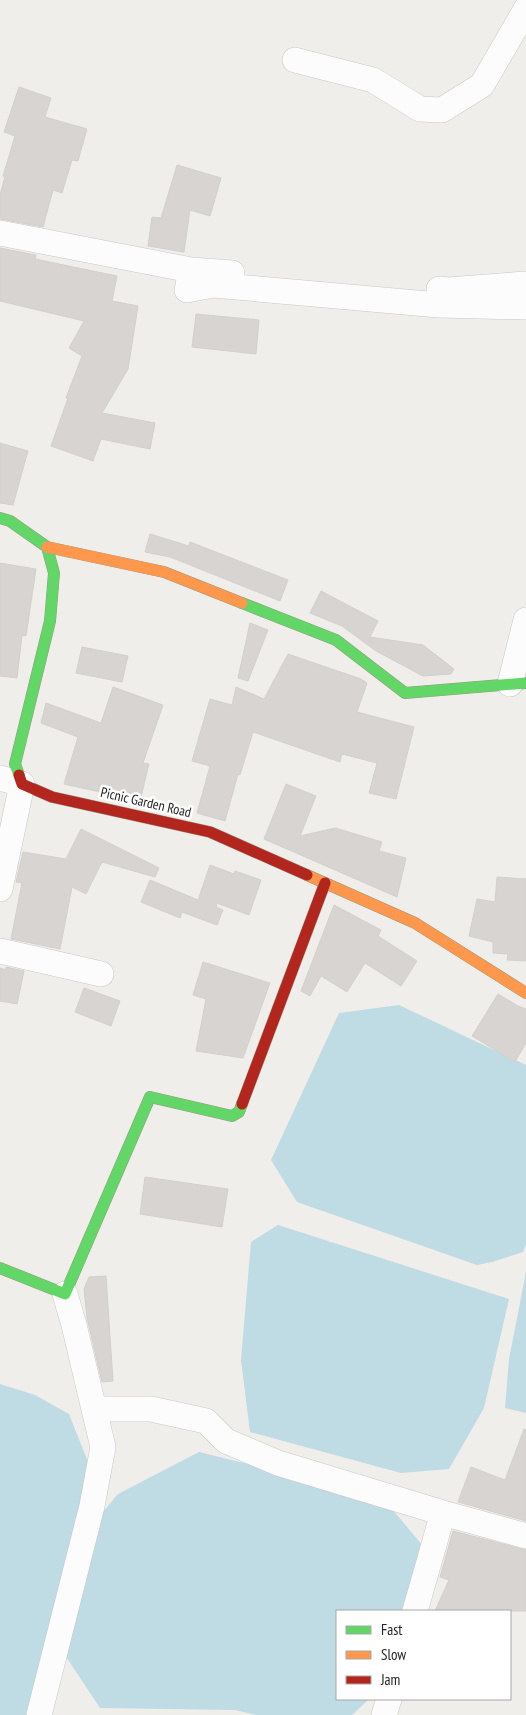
<svg xmlns="http://www.w3.org/2000/svg" width="526" height="1715" viewBox="0 0 526 1715" font-family="'PT Sans Narrow',sans-serif">
<rect width="100%" height="100%" fill="#f0eeeb"/>
<path fill="#bfdbe3" d="M 399,1005 L 526,1065 L 526,1245 L 523,1252 L 492,1262 L 477,1265 L 297,1202 L 271,1160 L 339,1013 Z
M 278,1225 L 509,1299 L 484,1408 L 449,1469 L 401,1473 L 250,1432 L 241,1360 L 251,1242 Z
M 526,1272 L 526,1413 L 505,1408 L 509,1359 Z
M 0,1384 L 35,1395 L 69,1414 L 90,1467 L 26,1715 L 0,1715 Z
M 199,1452 L 382,1497 L 423,1546 L 404,1611 L 337,1611 L 337,1699 L 369,1699 L 352,1715 L 256,1715 L 235,1710 L 100,1708 L 61,1649 L 98,1518 L 118,1494 Z"/>
<path fill="#d7d4d2" stroke="#d3d0cc" d="M 19,87 L 51,98 L 45,117 L 87,129 L 78,161 L 72,160 L 62,193 L 53,190 L 43,227 L 0,219 L 0,195 L 5,176 L 3,176 L 15,136 L 4,132 Z
M 177,165 L 221,178 L 210,216 L 190,210 L 184,252 L 148,246 L 152,217 L 161,218 Z
M 0,248 L 36,255 L 35,259 L 117,276 L 112,301 L 138,306 L 128,369 L 102,413 L 155,423 L 150,449 L 101,439 L 93,461 L 51,446 L 68,398 L 66,398 L 82,356 L 69,348 L 84,321 L 0,301 Z
M 196,314 L 259,320 L 256,354 L 192,347 Z
M 0,443 L 28,451 L 13,505 L 0,503 Z
M 150,534 L 189,546 L 190,542 L 288,580 L 280,601 L 170,557 L 145,552 Z
M 0,563 L 36,569 L 26,636 L 22,635 L 17,678 L 0,676 Z
M 321,591 L 378,621 L 370,637 L 423,645 L 454,669 L 451,674 L 423,676 L 376,651 L 342,626 L 310,613 Z
M 250,623 L 268,630 L 248,681 L 238,678 Z
M 82,647 L 128,656 L 122,682 L 76,673 Z
M 288,654 L 361,679 L 367,683 L 357,712 L 414,727 L 396,799 L 369,793 L 377,763 L 342,754 L 340,762 L 253,732 L 240,775 L 238,774 L 225,821 L 197,813 L 210,766 L 192,761 L 210,699 L 232,705 L 236,687 L 264,699 Z
M 113,687 L 163,705 L 143,763 L 149,764 L 140,801 L 64,784 L 78,737 L 41,723 L 46,703 L 101,723 Z
M 286,784 L 316,796 L 300,836 L 335,828 L 382,842 L 379,851 L 406,858 L 397,897 L 264,839 Z
M 81,829 L 159,868 L 155,877 L 102,862 L 86,894 L 72,887 L 60,949 L 11,939 L 22,883 L 16,882 L 23,852 L 66,859 Z
M 210,865 L 234,874 L 235,871 L 261,880 L 249,915 L 217,903 L 216,907 L 223,910 L 217,925 L 182,912 L 180,918 L 141,902 L 150,880 L 198,900 Z
M 497,877 L 526,879 L 526,961 L 507,960 L 508,954 L 493,953 L 493,942 L 469,936 L 477,899 L 495,902 Z
M 334,905 L 381,930 L 378,936 L 417,961 L 401,986 L 365,963 L 347,992 L 321,976 L 310,996 L 301,991 Z
M 203,962 L 270,983 L 243,1058 L 196,1051 L 206,999 L 193,995 Z
M 6,967 L 24,971 L 17,1004 L 0,1001 L 0,968 L 6,970 Z
M 84,988 L 120,1001 L 111,1026 L 75,1012 Z
M 498,994 L 518,1006 L 526,1009 L 526,1043 L 515,1062 L 472,1036 Z
M 145,1177 L 228,1189 L 222,1227 L 140,1214 Z
M 106,1276 L 113,1381 L 102,1382 L 87,1318 L 84,1289 L 89,1277 Z
M 524,1429 L 526,1430 L 526,1521 L 458,1502 L 471,1467 L 505,1480 Z
M 453,1531 L 526,1550 L 526,1611 L 435,1611 L 449,1580 L 440,1577 Z"/>
<g fill="none" stroke-linecap="round" stroke-linejoin="round">
<defs>
<path id="street" d="M 295,60 L 373,80 L 420,109 L 442,110 L 482,85 L 526,9
M 0,233 L 191,270 L 188,285
M 191,270 L 232,273
M 439,289 L 448,290 L 526,284
M 187,290 L 213,285 L 439,305 L 526,307
M 510,684 L 526,620
M 0,778 L 22,784 L 0,889
M 0,951 L 101,974
M 94,1409 L 151,1409 L 206,1421 L 226,1441 L 278,1463 L 443,1513 L 526,1536
M 415,1611 L 443,1513
M 39,1715 L 92,1506 L 103,1447 L 74,1325 L 65,1294
M 384,1715 L 389,1699"/>
<path id="fast" d="M 0,518 L 10,521 L 47,547 L 54,573 L 50,621 L 15,764 L 19,775
M 242,603 L 336,640 L 405,693 L 526,683
M 0,1268 L 65,1294 L 150,1097 L 232,1116 L 239,1112 L 242,1104"/>
<path id="slow" d="M 47,547 L 164,572 L 242,603
M 307,875 L 415,923 L 526,993"/>
<path id="jam" d="M 19,775 L 22,784 L 52,797 L 210,832 L 307,875
M 242,1104 L 325,883"/>
</defs>
<use href="#street" stroke="#c9c8c7" stroke-width="26"/>
<use href="#fast" stroke="#999a82" stroke-width="12"/>
<use href="#slow" stroke="#999a82" stroke-width="12"/>
<use href="#jam" stroke="#999a82" stroke-width="12"/>
<use href="#street" stroke="#fdfcfc" stroke-width="25"/>
<use href="#fast" stroke="#63d668" stroke-width="11"/>
<use href="#slow" stroke="#ff974d" stroke-width="11"/>
<use href="#jam" stroke="#b3261e" stroke-width="11"/>
</g>
<g text-anchor="middle" stroke-width="5" stroke-linejoin="round" paint-order="stroke">
<g font-size="14" fill="#222" stroke="#fff">
<text transform="translate(146 802) rotate(13)" y="5">Picnic Garden Road</text>
</g>
</g>
<rect x="336" y="1610" width="175" height="90" fill="#ffffff" stroke="#a7a7a7"/>
<rect x="346" y="1626" width="25" height="8" fill="#63d668" stroke="#a7a7a7"/>
<text x="381" y="1635" font-size="15" fill="#222222">Fast</text>
<rect x="346" y="1651" width="25" height="8" fill="#ff974d" stroke="#a7a7a7"/>
<text x="381" y="1660" font-size="15" fill="#222222">Slow</text>
<rect x="346" y="1676" width="25" height="8" fill="#b3261e" stroke="#a7a7a7"/>
<text x="381" y="1685" font-size="15" fill="#222222">Jam</text>
</svg>
